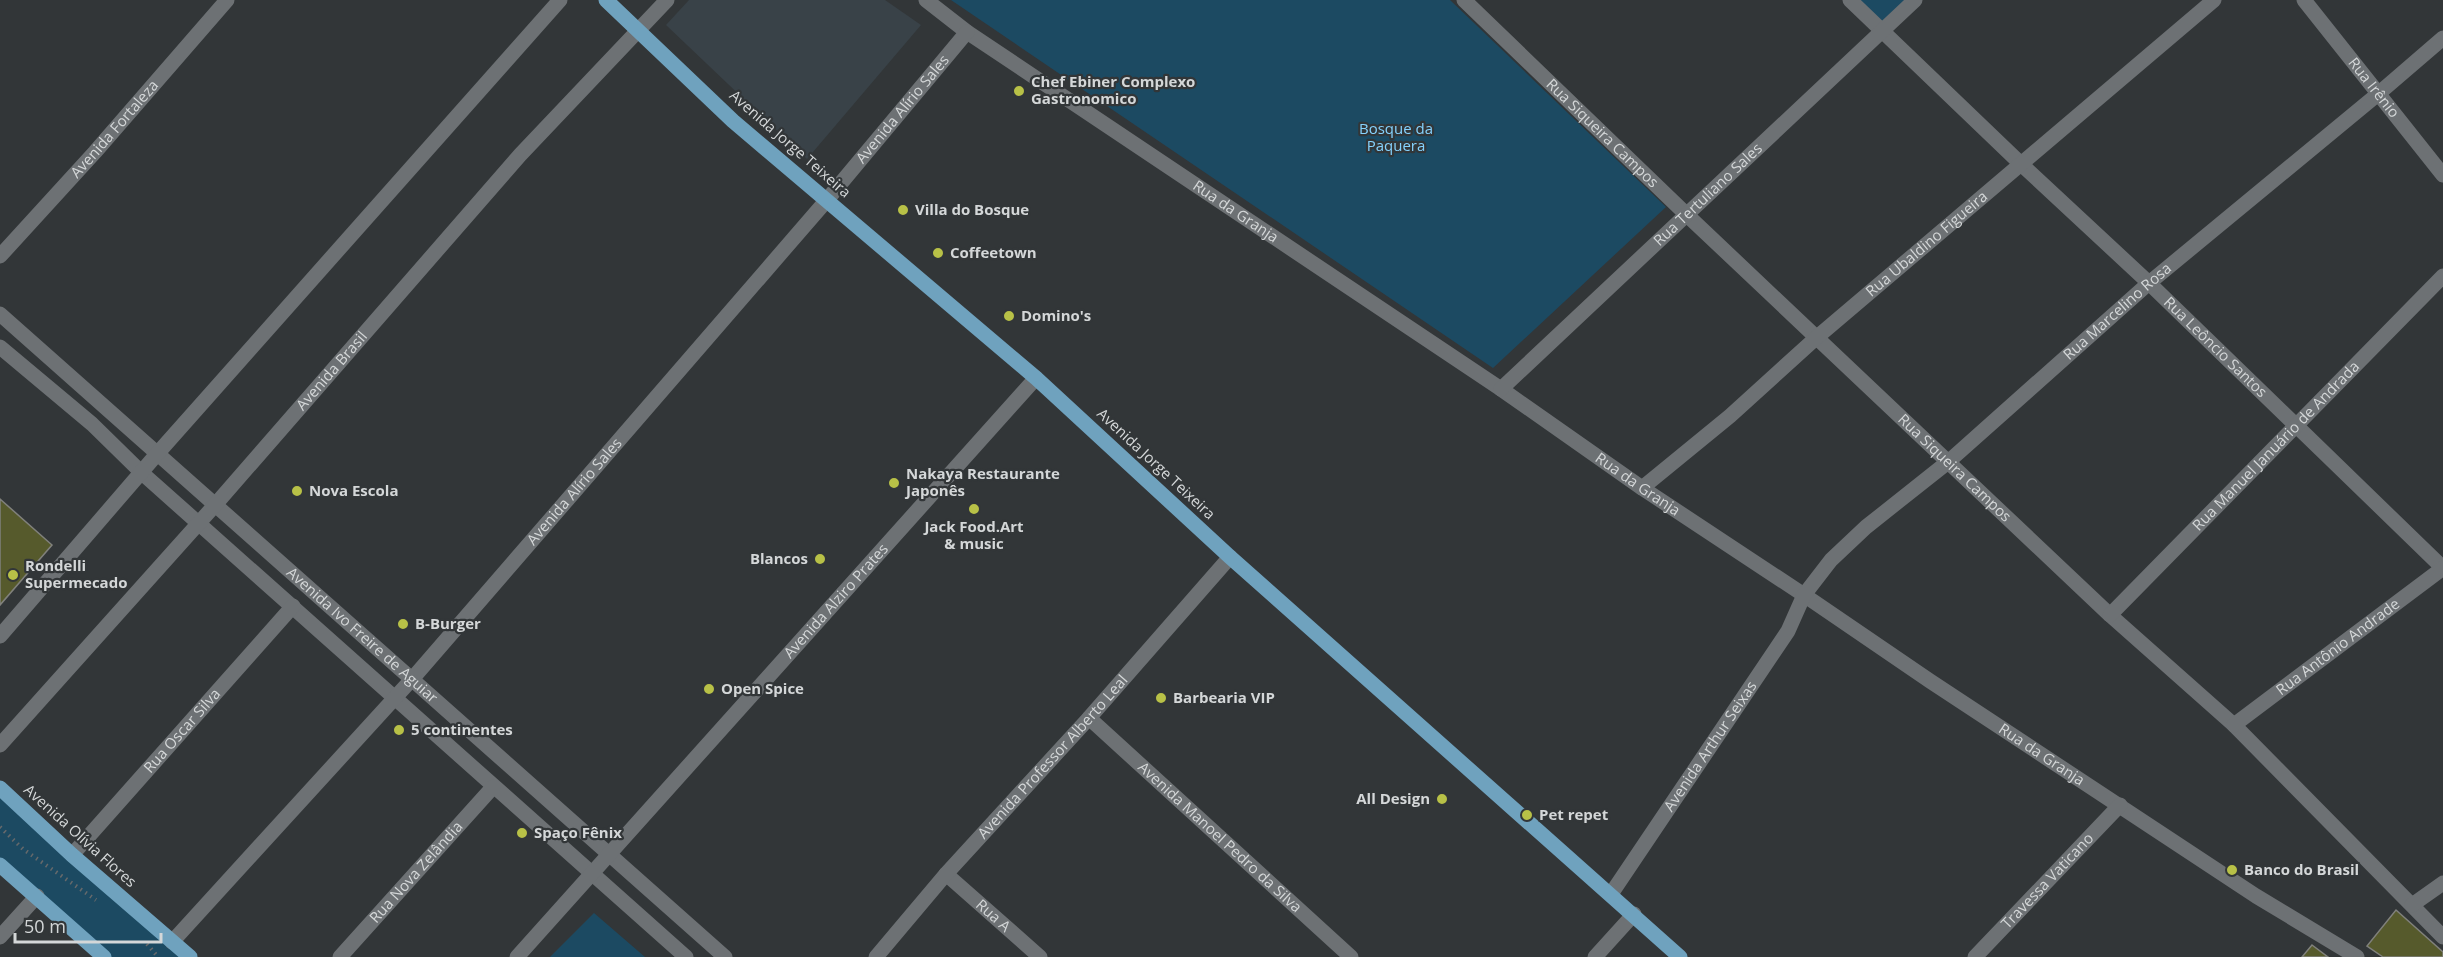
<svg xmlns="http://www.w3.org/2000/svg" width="2443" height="957" viewBox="0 0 2443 957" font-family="'Open Sans',sans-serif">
<rect width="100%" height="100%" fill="#323638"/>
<path fill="#394248" d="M 689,0 L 885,0 L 921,25 L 807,159 L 666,25 Z"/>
<path fill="#1c4a62" d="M 951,0 L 1450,0 L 1666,207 L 1493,368 Z
M 1850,0 L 1912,0 L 1880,31 Z
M 0,784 L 193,957 L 103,957 L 0,866 Z
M 594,913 L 645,957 L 550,957 Z"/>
<path fill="#565a2c" stroke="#80817c" stroke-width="1.5" d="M 0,499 L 52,545 L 0,605 Z
M 2396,910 L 2443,952 L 2443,957 L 2383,957 L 2367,946 Z
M 2312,945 L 2328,957 L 2302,957 Z"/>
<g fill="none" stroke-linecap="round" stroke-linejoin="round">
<path stroke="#66696b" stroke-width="4" stroke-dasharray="1.5 4.5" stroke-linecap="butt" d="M 0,827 L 23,849 L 96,900
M 147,944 L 158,957"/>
<g stroke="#6d7174" stroke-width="15">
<path id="s1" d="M 926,0 L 967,32 L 1501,389 L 1642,488 L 1804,595 L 1930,681 L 2256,896 L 2357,957"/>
<path id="s2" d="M 1464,0 L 1688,216 L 2110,615 L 2234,725 L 2443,937"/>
<path id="s3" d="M 1850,0 L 2021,164 L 2149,283 L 2443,568"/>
<path id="s4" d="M 2304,0 L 2443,175"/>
<path id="s5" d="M 0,256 L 95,152 L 227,0"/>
<path id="s6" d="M 0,314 L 725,957"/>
<path d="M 0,347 L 92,424 L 142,473 L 686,957"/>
<path id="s7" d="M 1501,389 L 1915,0"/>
<path id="s8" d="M 1642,488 L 1730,416 L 1816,338 L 2214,0"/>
<path id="s9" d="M 2110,615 L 2443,276"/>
<path d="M 0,636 L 157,454 L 560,0"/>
<path id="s10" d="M 1089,718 L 1351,957"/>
<path id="s11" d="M 2234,725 L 2443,568"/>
<path id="s12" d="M 0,745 L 215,505 L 520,155 L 667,0"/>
<path id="s13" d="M 72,855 L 293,606"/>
<path id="s14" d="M 946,874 L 1040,957"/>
<path id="s15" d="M 1611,894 L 1788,631 L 1804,595 L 1831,560 L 1866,527 L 1948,462 L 2149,283 L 2378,94 L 2443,38"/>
<path d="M 2412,905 L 2443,883"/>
<path d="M 0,937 L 37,896"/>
<path id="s16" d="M 172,942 L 413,678 L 826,201 L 967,32"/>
<path id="s17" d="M 340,957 L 493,787"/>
<path id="s18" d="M 517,957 L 1036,378"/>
<path id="s19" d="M 876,957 L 946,874 L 1089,718 L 1230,557"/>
<path d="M 1595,957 L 1634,914"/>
<path id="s20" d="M 1975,957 L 2120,805"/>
</g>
<path stroke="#6fa2be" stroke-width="15" d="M 606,0 L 733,121 L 1036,378 L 1230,557 L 1680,957
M 0,788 L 72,855 L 190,957
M 0,865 L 104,957"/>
</g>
<g fill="#b8c147" stroke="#323638" stroke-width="2">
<circle cx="1019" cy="91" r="6"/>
<circle cx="903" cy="210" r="6"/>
<circle cx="938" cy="253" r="6"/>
<circle cx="1009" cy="316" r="6"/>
<circle cx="894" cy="483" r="6"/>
<circle cx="297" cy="491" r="6"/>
<circle cx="974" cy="509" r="6"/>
<circle cx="820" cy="559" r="6"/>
<circle cx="13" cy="575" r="6"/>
<circle cx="403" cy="624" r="6"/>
<circle cx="709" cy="689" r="6"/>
<circle cx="1161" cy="698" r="6"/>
<circle cx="399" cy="730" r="6"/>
<circle cx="1442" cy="799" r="6"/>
<circle cx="1527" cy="815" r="6"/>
<circle cx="522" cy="833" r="6"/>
<circle cx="2232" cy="870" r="6"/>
</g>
<g text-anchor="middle" stroke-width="4.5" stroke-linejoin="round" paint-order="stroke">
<g font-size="15" font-weight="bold" fill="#d4d7d8" stroke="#323638" text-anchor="start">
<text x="1031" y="87">Chef Ebiner Complexo<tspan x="1031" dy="17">Gastronomico</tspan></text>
<text x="915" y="215">Villa do Bosque</text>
<text x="950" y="258">Coffeetown</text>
<text x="1021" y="321">Domino's</text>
<text x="906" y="479">Nakaya Restaurante<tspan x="906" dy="17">Japonês</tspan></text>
<text x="309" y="496">Nova Escola</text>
<text x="974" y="532" text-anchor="middle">Jack Food.Art<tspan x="974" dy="17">&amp; music</tspan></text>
<text x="808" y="564" text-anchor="end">Blancos</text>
<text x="25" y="571">Rondelli<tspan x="25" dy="17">Supermecado</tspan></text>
<text x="415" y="629">B-Burger</text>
<text x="721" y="694">Open Spice</text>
<text x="1173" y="703">Barbearia VIP</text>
<text x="411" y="735">5 continentes</text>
<text x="1430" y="804" text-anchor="end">All Design</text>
<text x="1539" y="820">Pet repet</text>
<text x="534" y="838">Spaço Fênix</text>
<text x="2244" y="875">Banco do Brasil</text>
</g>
<g font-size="15" fill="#d4d7d8" stroke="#323638">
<text dy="5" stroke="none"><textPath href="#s4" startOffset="112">Rua Irênio</textPath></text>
<text dy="5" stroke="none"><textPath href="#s16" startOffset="1108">Avenida Alírio Sales</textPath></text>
<text dy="5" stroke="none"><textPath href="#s5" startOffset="171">Avenida Fortaleza</textPath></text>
<text dy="5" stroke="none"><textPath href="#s2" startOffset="192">Rua Siqueira Campos</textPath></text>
<text transform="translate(790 144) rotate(41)" y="5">Avenida Jorge Teixeira</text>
<text dy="5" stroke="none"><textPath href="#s7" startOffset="284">Rua Tertuliano Sales</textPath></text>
<text dy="5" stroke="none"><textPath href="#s1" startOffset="375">Rua da Granja</textPath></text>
<text dy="5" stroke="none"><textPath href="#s8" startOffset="375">Rua Ubaldino Figueira</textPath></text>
<text dy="5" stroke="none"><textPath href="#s15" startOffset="780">Rua Marcelino Rosa</textPath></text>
<text dy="5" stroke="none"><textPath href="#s3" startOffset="504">Rua Leôncio Santos</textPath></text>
<text dy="5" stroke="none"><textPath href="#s12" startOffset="500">Avenida Brasil</textPath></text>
<text dy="5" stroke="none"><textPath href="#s9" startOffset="237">Rua Manuel Januário de Andrada</textPath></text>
<text transform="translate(1156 464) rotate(43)" y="5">Avenida Jorge Teixeira</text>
<text dy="5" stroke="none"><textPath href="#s2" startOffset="678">Rua Siqueira Campos</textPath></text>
<text dy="5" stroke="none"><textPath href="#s1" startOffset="861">Rua da Granja</textPath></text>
<text dy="5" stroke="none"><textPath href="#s16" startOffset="604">Avenida Alírio Sales</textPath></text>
<text dy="5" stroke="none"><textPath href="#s18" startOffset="478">Avenida Alziro Prates</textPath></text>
<text dy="5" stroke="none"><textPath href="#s6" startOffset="484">Avenida Ivo Freire de Aguiar</textPath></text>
<text dy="5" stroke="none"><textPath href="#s11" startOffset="130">Rua Antônio Andrade</textPath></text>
<text dy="5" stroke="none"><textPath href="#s13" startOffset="166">Rua Oscar Silva</textPath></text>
<text dy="5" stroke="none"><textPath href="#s15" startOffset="178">Avenida Arthur Seixas</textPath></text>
<text dy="5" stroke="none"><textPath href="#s1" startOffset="1347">Rua da Granja</textPath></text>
<text dy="5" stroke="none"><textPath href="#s19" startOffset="267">Avenida Professor Alberto Leal</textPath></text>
<text transform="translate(80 836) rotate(42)" y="5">Avenida Olívia Flores</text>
<text dy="5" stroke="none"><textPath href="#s10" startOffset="177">Avenida Manoel Pedro da Silva</textPath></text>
<text dy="5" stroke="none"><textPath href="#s17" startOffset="114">Rua Nova Zelândia</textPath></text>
<text dy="5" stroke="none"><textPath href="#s20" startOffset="105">Travessa Vaticano</textPath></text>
<text dy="5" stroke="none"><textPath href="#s14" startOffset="63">Rua A</textPath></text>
</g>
<g font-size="15" fill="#85d2fd" stroke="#323638">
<text x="1396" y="134">Bosque da<tspan x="1396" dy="17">Paquera</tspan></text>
</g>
</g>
<path d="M15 933v9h146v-9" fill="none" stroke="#d4d7d8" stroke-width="3"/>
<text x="24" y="933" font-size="18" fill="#d4d7d8" stroke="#323638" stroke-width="4.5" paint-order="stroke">50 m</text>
</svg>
